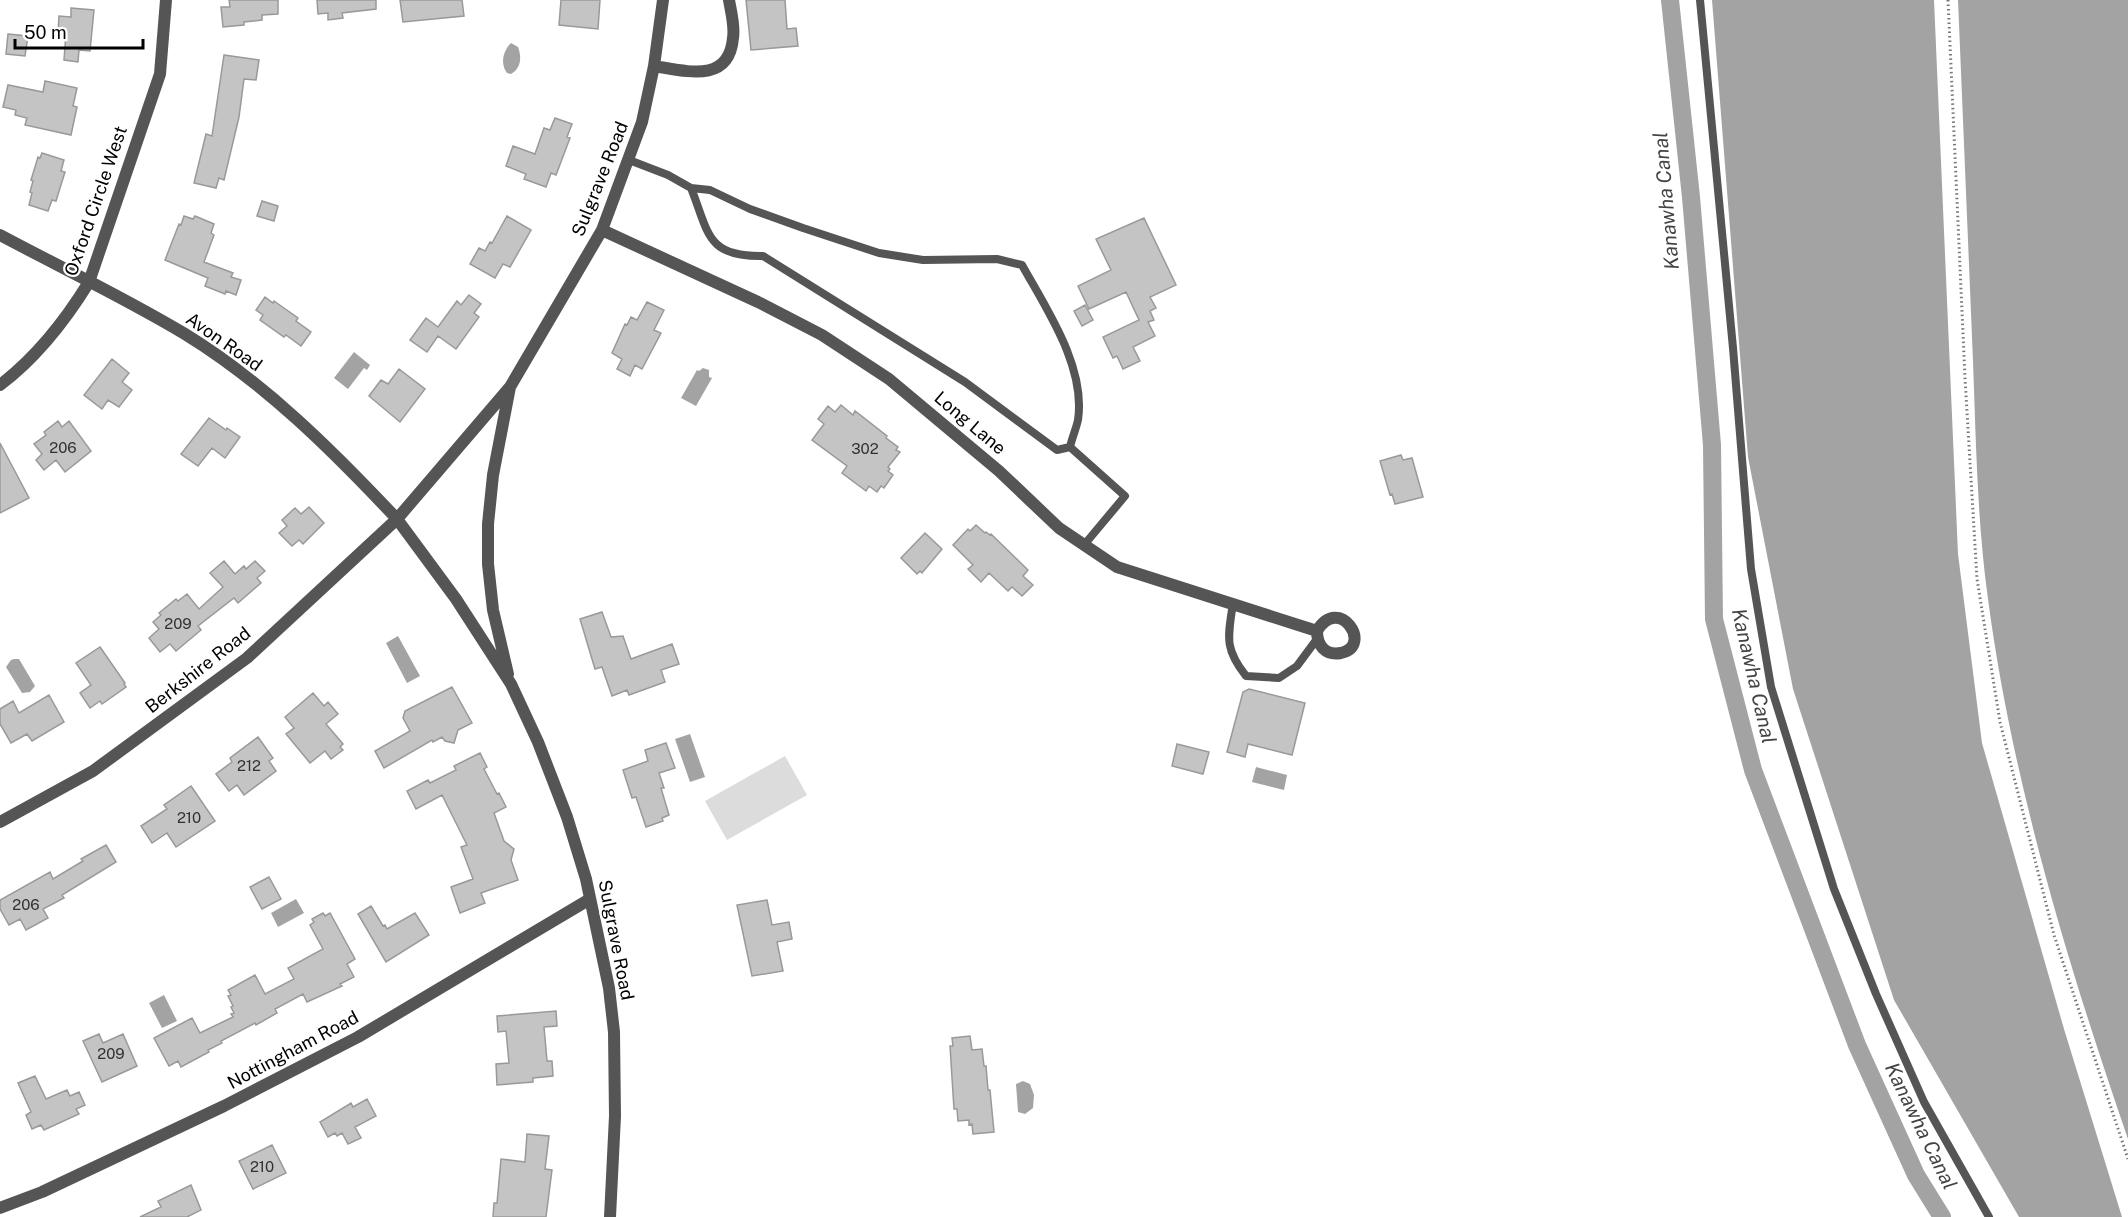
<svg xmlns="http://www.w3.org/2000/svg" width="2128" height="1217" viewBox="0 0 2128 1217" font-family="'Public Sans',sans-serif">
<rect width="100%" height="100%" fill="#fff"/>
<path fill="#dcdcdc" d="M 785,756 L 807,795 L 727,840 L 705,801 Z"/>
<path fill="#a3a3a3" d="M 1712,0 L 1934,0 L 1958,554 L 1982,743 L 2064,1029 L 2122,1217 L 2019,1217 L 1894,1000 L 1793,689 L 1748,457 Z
M 1958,0 L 2128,0 L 2128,1139 C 2068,965 2012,781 1988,599 C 1977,520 1976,440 1973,361 C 1968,240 1963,120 1958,0 Z
M 511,43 L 518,47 C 522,57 521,69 511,74 L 507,73 C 500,64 503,51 511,43 Z
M 354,352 L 370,365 L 367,370 L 364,368 L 348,389 L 334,378 Z
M 703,368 L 709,370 L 709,377 L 712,378 L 696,406 L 681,398 L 697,370 L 699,371 Z
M 398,636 L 420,676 L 407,683 L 386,643 Z
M 14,659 L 19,659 L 35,686 L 30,692 L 22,693 L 6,667 L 11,660 Z
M 690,734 L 705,777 L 690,782 L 675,739 Z
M 1256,767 L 1287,775 L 1284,790 L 1252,782 Z
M 296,899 L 304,913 L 278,927 L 271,913 Z
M 164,995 L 177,1021 L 162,1028 L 149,1003 Z
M 1023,1081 L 1030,1084 L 1034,1095 L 1033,1108 L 1025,1114 L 1018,1112 L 1016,1084 Z"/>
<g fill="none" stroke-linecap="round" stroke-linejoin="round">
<path stroke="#a3a3a3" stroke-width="18" d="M 1670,0 L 1691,197 L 1712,445 L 1714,619 L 1753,770 L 1857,1045 L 1916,1175 L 1942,1217"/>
</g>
<path fill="#c4c4c4" stroke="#999" stroke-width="1.5" d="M 229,0 L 278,0 L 278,14 L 262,15 L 262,20 L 244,22 L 244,25 L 223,27 L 221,7 L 230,7 Z
M 317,0 L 376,0 L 376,9 L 342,13 L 343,18 L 328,20 L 328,13 L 318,14 Z
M 400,0 L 462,0 L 464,16 L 403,22 Z
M 561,0 L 600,0 L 598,29 L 559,25 Z
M 746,0 L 785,0 L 787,29 L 796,28 L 798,46 L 751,50 Z
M 71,8 L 94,10 L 90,51 L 79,50 L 78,62 L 64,60 L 66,33 L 58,32 L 59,16 L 71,17 Z
M 8,34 L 28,36 L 25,56 L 6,54 Z
M 224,55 L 259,60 L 256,80 L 244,79 L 239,117 L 224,180 L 219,178 L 216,188 L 194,183 L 206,134 L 212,136 Z
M 45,81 L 77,88 L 73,106 L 77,107 L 71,135 L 25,125 L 27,118 L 15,115 L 16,110 L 3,107 L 8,85 L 43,92 Z
M 555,118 L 572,124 L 567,137 L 570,138 L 556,175 L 551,173 L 546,187 L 524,179 L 526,174 L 506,166 L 513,146 L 535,154 L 544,128 L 550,130 Z
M 42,153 L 64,160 L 61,171 L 65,172 L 56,201 L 52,200 L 48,211 L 29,205 L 32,193 L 30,192 L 33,181 L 31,180 L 38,157 L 40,158 Z
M 262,201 L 278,206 L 274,221 L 257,216 Z
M 184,216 L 193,219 L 195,216 L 214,224 L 211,233 L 214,235 L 204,262 L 233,273 L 231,277 L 241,280 L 236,295 L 226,291 L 225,294 L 205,286 L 208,278 L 165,260 L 179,224 L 181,225 Z
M 507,216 L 531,230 L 510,267 L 503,264 L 495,278 L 470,264 L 479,248 L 485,251 L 490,242 L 492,243 Z
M 1144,218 L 1176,285 L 1150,297 L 1156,308 L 1150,311 L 1154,320 L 1148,322 L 1155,336 L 1133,347 L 1140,361 L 1123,369 L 1117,356 L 1113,358 L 1103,337 L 1139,320 L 1126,292 L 1089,309 L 1078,286 L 1111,270 L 1096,239 Z
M 469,295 L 481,304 L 474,313 L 479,317 L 456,349 L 438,336 L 427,352 L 410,340 L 426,318 L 438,327 L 457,301 L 461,305 Z
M 265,297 L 273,303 L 274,301 L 298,318 L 296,321 L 311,332 L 301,346 L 286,335 L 284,337 L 260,320 L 263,315 L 256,310 Z
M 647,302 L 664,310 L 654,330 L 661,333 L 642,369 L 635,365 L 630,376 L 617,369 L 622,359 L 612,353 L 625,324 L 627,325 L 631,317 L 637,320 Z
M 1085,305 L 1093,320 L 1082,326 L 1074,311 Z
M 112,359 L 129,373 L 122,382 L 132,390 L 119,407 L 108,400 L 102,409 L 84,395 Z
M 399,369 L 425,389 L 400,422 L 369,396 L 381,380 L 388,384 Z
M 841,405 L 853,415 L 855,411 L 887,436 L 886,438 L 898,447 L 896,450 L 900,452 L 888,467 L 890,469 L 888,471 L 893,475 L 884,488 L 881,486 L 877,492 L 869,486 L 866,491 L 842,473 L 847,466 L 812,440 L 824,424 L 818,419 L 828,406 L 835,412 Z
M 209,418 L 226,430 L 227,428 L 240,437 L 225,458 L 212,448 L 198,466 L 181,454 Z
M 58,421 L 62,427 L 69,421 L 91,451 L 65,472 L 56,460 L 44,470 L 36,460 L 42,454 L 34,444 L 46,435 L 44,432 Z
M 0,443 L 29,498 L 0,513 Z
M 1401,455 L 1403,460 L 1412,458 L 1423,497 L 1395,504 L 1392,494 L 1390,495 L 1380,461 Z
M 309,507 L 324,523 L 303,544 L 299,540 L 292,546 L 279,533 L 287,526 L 282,520 L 295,508 L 301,514 Z
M 976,525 L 985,533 L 986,532 L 990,535 L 991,534 L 1028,570 L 1023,576 L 1033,585 L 1022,596 L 1012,587 L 1008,591 L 989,573 L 981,582 L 968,569 L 973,565 L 953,545 L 968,529 L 970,531 Z
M 925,533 L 942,549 L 922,573 L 920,571 L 917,574 L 901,558 Z
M 224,561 L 235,574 L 244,566 L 246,569 L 255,561 L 265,571 L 257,578 L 261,583 L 238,603 L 234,598 L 198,626 L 201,630 L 176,651 L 170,644 L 160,652 L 149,638 L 159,629 L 153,622 L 161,615 L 159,613 L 176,599 L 178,601 L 187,594 L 199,609 L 223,587 L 210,573 Z
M 602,612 L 611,637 L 623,636 L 631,659 L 672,644 L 679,664 L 661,670 L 665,682 L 629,695 L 627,690 L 612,696 L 602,667 L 595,669 L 580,619 Z
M 100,647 L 125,683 L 124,684 L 126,687 L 102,704 L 100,701 L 90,708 L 80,693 L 91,685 L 76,663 Z
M 452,687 L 472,723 L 458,730 L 454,743 L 445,741 L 442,737 L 433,742 L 432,740 L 384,768 L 375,751 L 410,731 L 403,718 L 405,711 Z
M 1249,689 L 1305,703 L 1292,755 L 1248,744 L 1245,757 L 1227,752 L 1243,692 Z
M 313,693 L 324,706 L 328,702 L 338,714 L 326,724 L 343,744 L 340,747 L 343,750 L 331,759 L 325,751 L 310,763 L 286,734 L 294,728 L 285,717 Z
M 49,695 L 64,722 L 32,741 L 27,734 L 11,743 L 0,724 L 0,709 L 13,701 L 19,713 Z
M 258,737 L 273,758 L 269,761 L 276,771 L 244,795 L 237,785 L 229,791 L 216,774 L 232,762 L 230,758 Z
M 666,743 L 675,768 L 659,773 L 664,788 L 661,788 L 669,815 L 662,818 L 663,821 L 646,827 L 636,797 L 632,798 L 623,770 L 648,761 L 645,750 Z
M 1177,744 L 1209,752 L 1203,774 L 1172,766 Z
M 480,753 L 487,767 L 484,769 L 497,794 L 499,793 L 506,807 L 494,813 L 504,841 L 514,849 L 511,860 L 518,880 L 481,893 L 485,903 L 460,913 L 451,887 L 473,879 L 461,847 L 467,845 L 442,795 L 416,809 L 407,791 L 428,780 L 430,783 L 456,770 L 454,766 Z
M 191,786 L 215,821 L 176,847 L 167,833 L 152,843 L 141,826 L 167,809 L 164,805 Z
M 106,845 L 116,862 L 62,895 L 64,898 L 43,909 L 48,918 L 26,930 L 20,919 L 9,925 L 0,909 L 0,900 L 50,872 L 53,879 L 83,861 L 81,859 Z
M 269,877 L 281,899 L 262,909 L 250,887 Z
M 767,900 L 772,925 L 789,922 L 792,939 L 777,942 L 783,971 L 752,976 L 737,905 Z
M 371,906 L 383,926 L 385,925 L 387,929 L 415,913 L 429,935 L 386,962 L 358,914 Z
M 323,913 L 325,916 L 330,913 L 355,959 L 347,964 L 354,977 L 340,984 L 342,986 L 307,1002 L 303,994 L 275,1009 L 277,1013 L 256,1025 L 255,1023 L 221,1041 L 222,1043 L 208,1050 L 209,1052 L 181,1067 L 178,1061 L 169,1066 L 154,1038 L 192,1018 L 200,1033 L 233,1017 L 231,1014 L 234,1013 L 231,1007 L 233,1006 L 228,996 L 231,995 L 228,990 L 255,975 L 265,994 L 294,979 L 288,968 L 323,949 L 310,925 L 314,922 L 312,919 Z
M 556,1011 L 557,1026 L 544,1027 L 547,1061 L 552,1061 L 553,1076 L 533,1078 L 533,1082 L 497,1085 L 496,1064 L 509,1063 L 506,1031 L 498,1032 L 497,1016 Z
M 99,1034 L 103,1043 L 123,1034 L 137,1066 L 102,1082 L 83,1041 Z
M 970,1036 L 972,1050 L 982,1049 L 984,1066 L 986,1066 L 988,1090 L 990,1090 L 994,1132 L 973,1134 L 972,1124 L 969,1125 L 969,1120 L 958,1121 L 957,1109 L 954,1109 L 950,1046 L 953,1046 L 952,1038 Z
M 35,1076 L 46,1099 L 67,1090 L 70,1096 L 79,1092 L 85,1105 L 76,1109 L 79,1114 L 44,1130 L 41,1125 L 32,1129 L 26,1115 L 31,1112 L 18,1083 Z
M 367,1099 L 376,1116 L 355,1127 L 361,1138 L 348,1144 L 342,1133 L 337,1136 L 335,1133 L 328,1137 L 320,1122 L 351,1103 L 353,1107 Z
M 527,1134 L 549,1136 L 545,1169 L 552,1170 L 546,1217 L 493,1217 L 494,1203 L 497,1203 L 501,1159 L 525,1162 Z
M 272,1145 L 286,1173 L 253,1189 L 239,1161 Z
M 191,1185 L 201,1210 L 187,1217 L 140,1217 L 161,1207 L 158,1201 Z"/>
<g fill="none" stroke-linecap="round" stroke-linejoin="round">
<path stroke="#777" stroke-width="3" stroke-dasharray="1.5 3" stroke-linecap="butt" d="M 1948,0 L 1965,378 L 1977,579 L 2000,722 L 2054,935 L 2128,1159"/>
<path stroke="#555" stroke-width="8" d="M 1700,0 L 1733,348 L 1751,569 L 1771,687 L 1834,889 L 1876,994 L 1924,1102 L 1989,1217
M 629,160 L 668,175 L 691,188 L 710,190 L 750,209 L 803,228 L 879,253 L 923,260 L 997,259 L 1022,265 C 1047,310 1086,367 1078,420 C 1076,429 1072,438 1070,447 L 1125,496 L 1084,545
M 691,188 C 709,233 706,257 763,256 L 965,382 L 1057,450 L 1070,447
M 1233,603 C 1228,637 1224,648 1246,676 L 1279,678 L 1297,666 L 1317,639"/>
<path stroke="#555" stroke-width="12" d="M 654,66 C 686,71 729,84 733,38 C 735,26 731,12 729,0
M 602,230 L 758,302 L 822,335 L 889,379 L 999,471 L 1059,528 L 1117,567 L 1317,631 C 1317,645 1325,656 1341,653 C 1374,646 1339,594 1317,631
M 0,235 C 62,268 125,298 185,334 C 265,383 333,451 397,519 L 247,658 L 93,771 L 0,822
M 0,385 C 37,357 65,321 89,282 L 160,74 L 166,0
M 510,387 L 397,519 L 456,599 L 511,684 L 538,742 L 567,817 L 586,879 L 609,988 L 614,1032 L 615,1116 L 610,1217
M 508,674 L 493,610 L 488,564 L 488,524 L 493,475 L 510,387 L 602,230 L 642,122 L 654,66 L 663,0
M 0,1208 L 42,1192 L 224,1106 L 358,1037 L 590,899"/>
</g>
<g text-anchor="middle" stroke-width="4.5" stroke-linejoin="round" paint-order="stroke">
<g font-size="15" fill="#313131">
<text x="63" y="453">206</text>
<text x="865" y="454">302</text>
<text x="178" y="629">209</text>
<text x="249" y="771">212</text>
<text x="189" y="823">210</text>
<text x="26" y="910">206</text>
<text x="111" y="1059">209</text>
<text x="262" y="1172">210</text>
</g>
<g font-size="18" fill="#000" stroke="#fff">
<text transform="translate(600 179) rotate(-68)" y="6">Sulgrave Road</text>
<text transform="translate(96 201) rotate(-71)" y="6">Oxford Circle West</text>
<text transform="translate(224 342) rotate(35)" y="6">Avon Road</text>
<text transform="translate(970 423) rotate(40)" y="6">Long Lane</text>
<text transform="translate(198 670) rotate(-38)" y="6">Berkshire Road</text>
<text transform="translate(616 940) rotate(79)" y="6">Sulgrave Road</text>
<text transform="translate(293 1050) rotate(-28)" y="6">Nottingham Road</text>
</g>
<g font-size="20" font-style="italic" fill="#444" stroke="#fff">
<text transform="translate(1666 201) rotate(-95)" y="7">Kanawha Canal</text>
<text transform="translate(1754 676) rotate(77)" y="7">Kanawha Canal</text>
<text transform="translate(1921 1126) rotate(64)" y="7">Kanawha Canal</text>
</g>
</g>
<path d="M15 39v9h128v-9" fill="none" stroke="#000000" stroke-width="3"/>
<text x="24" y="39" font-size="18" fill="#000000" stroke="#ffffff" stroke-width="4.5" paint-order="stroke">50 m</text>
</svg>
